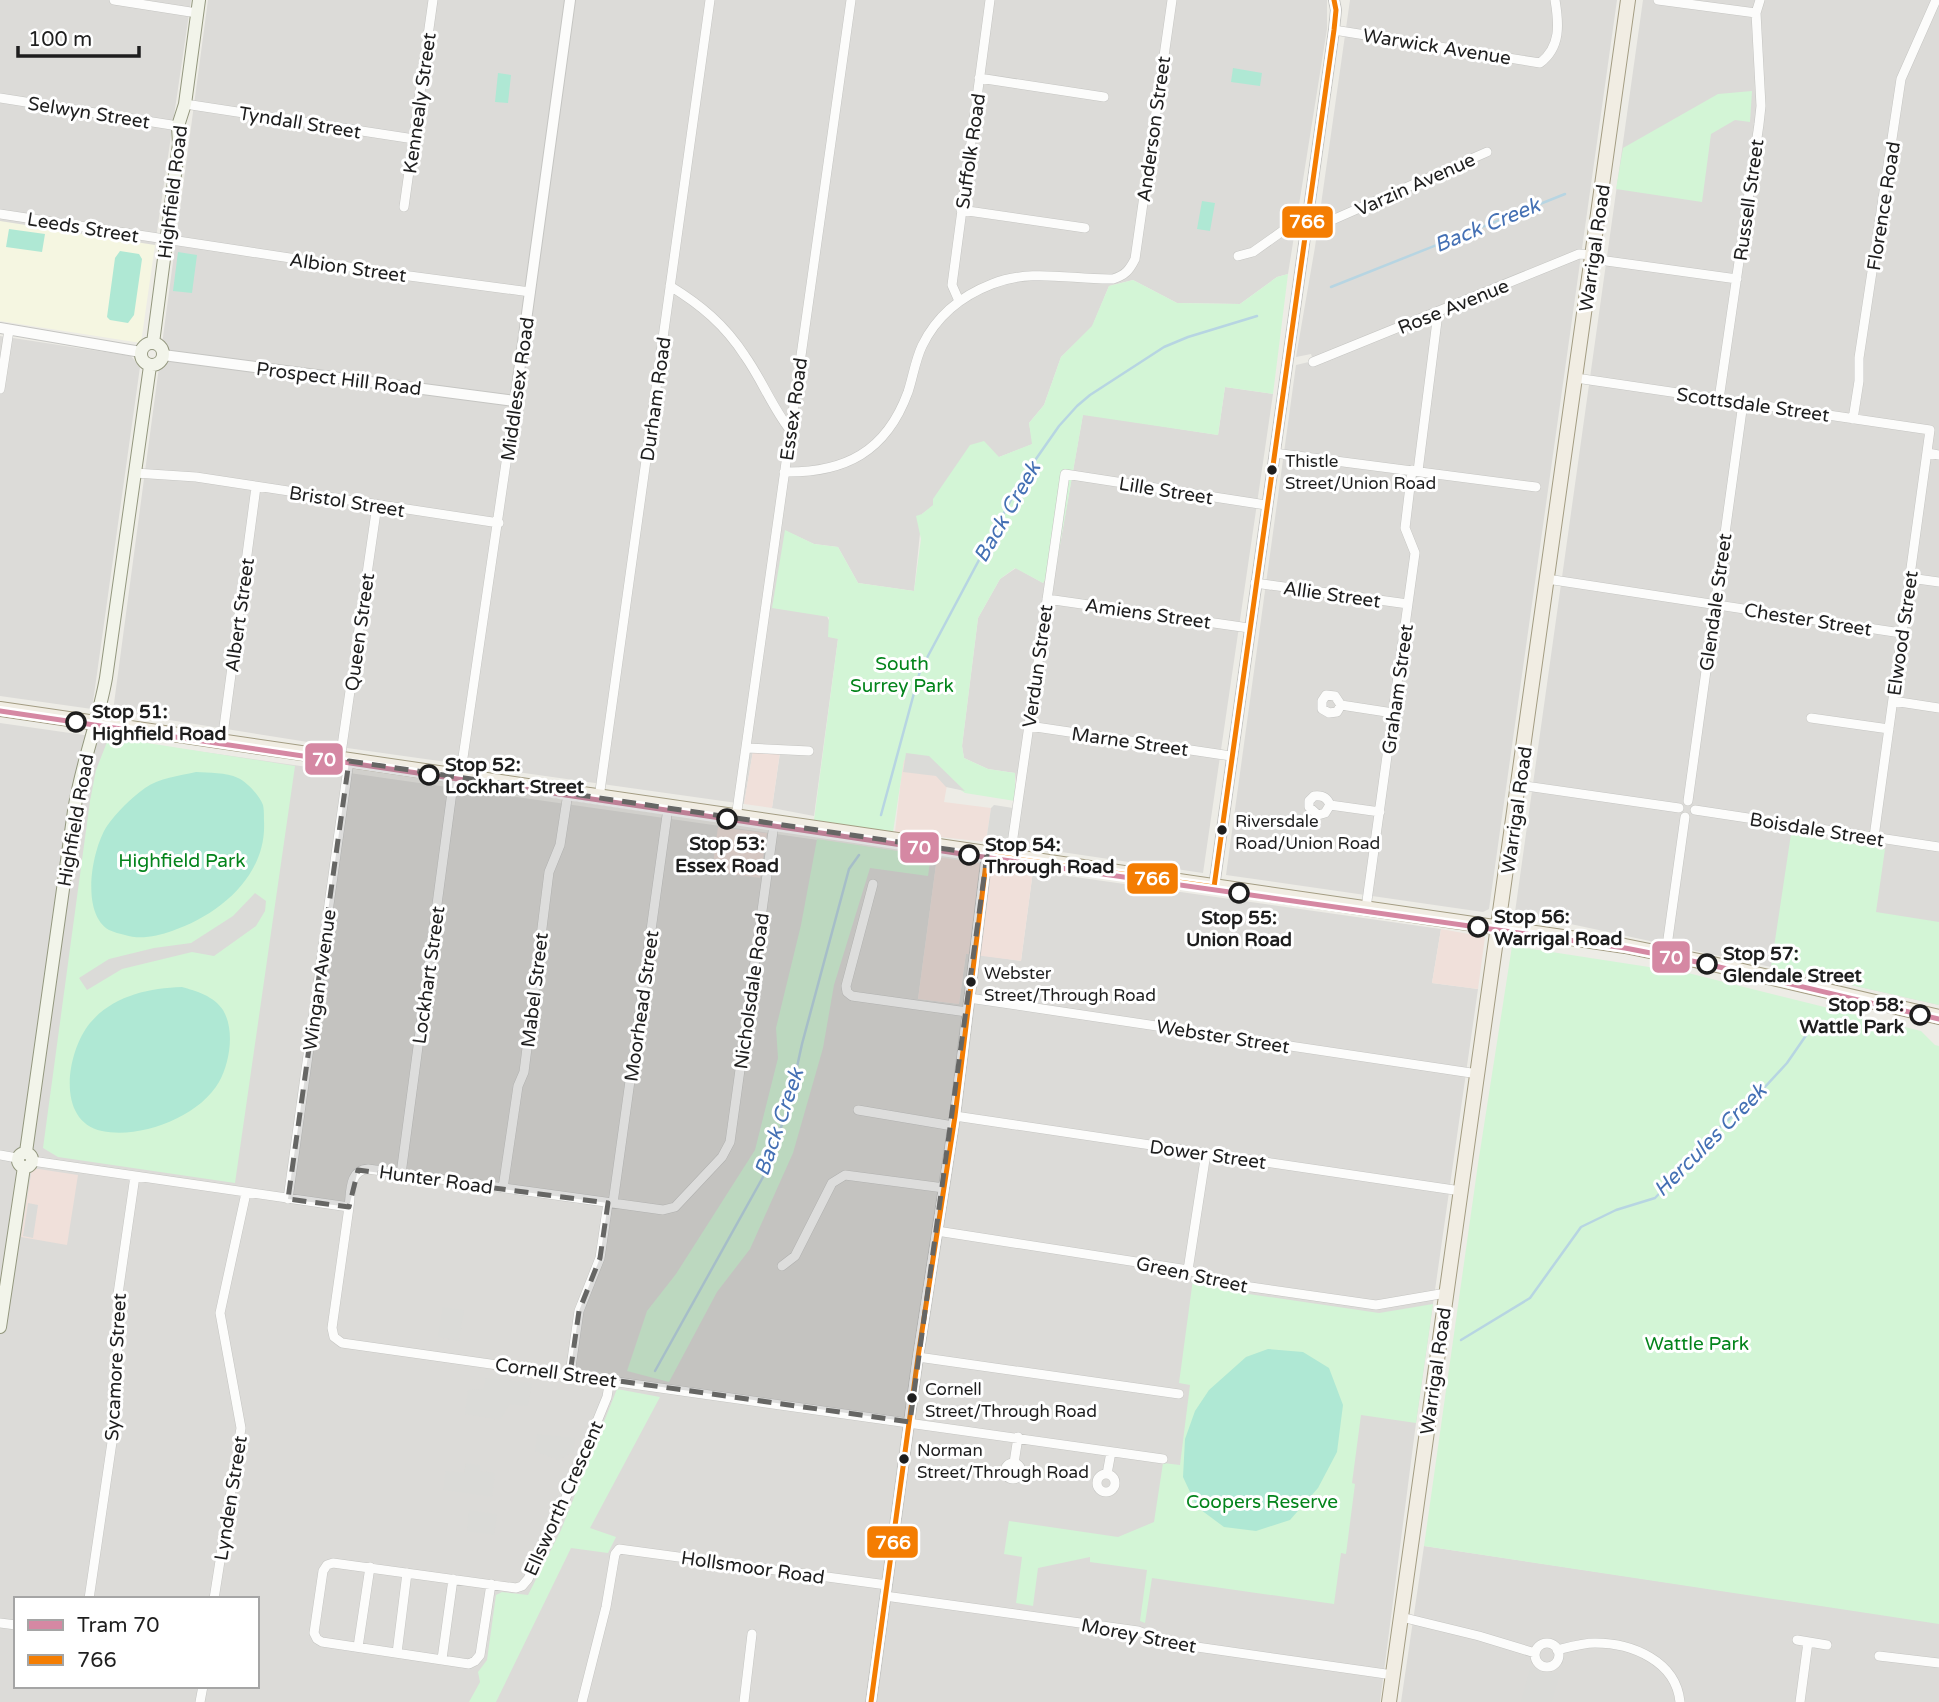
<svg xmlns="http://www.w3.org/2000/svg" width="1939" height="1702" viewBox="0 0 1939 1702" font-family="'Varela Round',sans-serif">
<rect width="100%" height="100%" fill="#edece6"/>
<path fill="#dcdbd8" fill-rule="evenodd" d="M 0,0 L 191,0 L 155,245 L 0,318 Z
M 208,0 L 1327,0 L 1327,29 L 1288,274 L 1277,277 L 1240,304 L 1177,303 L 1133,280 L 1109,286 L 1092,327 L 1061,357 L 1044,405 L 1029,423 L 1033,444 L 999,457 L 922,514 L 914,591 L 858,583 L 838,547 L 814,544 L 786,531 L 838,639 L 814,816 L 772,808 L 780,753 L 753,751 L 744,804 L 333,746 L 113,711 Z
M 1350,0 L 1617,0 L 1489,909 L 1483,912 L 1226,875 L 1296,365 L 1313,361 L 1311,354 L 1296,357 L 1315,247 Z
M 1643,0 L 1939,0 L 1939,1005 L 1771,967 L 1515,912 Z
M 0,336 L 131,356 L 140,367 L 92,709 L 0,696 Z
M 1225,387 L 1273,394 L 1203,873 L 1008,844 L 1017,796 L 1015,773 L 988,769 L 964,758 L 962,746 L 978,618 L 1000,579 L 1016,568 L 1043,583 L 1057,562 L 1083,414 L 1218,435 Z
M 0,723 L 937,857 L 918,999 L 959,1004 L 966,953 L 1021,961 L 1033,871 L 1441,929 L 1432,983 L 1478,989 L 1416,1423 L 1380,1702 L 0,1702 ZM 16,1599 L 257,1599 L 257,1686 L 16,1686 Z
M 1424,1546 L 1939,1623 L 1939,1702 L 1401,1702 Z"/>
<path fill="#f0e0da" d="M 753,751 L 780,752 L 772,808 L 744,804 Z
M 904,752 L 949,774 L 944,802 L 991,808 L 986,842 L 895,832 Z
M 718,827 L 767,833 L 760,878 L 712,871 Z
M 937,857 L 1033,871 L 1021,961 L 966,954 L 959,1004 L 918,999 Z
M 1441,929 L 1485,937 L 1478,989 L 1432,983 Z
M 32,1168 L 78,1175 L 67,1245 L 21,1237 Z"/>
<path fill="#f5f6e1" d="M 0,221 L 155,245 L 141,343 L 0,321 Z"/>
<path fill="#d3f5d6" d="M 1752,91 L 1750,122 L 1735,120 L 1711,134 L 1702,202 L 1616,189 L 1623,148 L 1718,94 Z
M 1288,274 L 1273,394 L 1225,387 L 1218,435 L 1083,415 L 1057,562 L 1043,583 L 1015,568 L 1000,579 L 978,618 L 962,746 L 964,758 L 988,769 L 1015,773 L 1015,801 L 965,793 L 946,780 L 904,760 L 893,832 L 814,820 L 838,639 L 828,637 L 829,617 L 772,608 L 785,530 L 814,544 L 838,547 L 858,583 L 914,591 L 921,539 L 916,516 L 922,514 L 933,505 L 933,499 L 970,445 L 984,441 L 999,457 L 1032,444 L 1029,423 L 1044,405 L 1061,357 L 1092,326 L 1109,286 L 1133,280 L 1177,303 L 1240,304 L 1277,277 Z
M 109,737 L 295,766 L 235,1183 L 58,1157 L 43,1148 L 90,801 L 96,770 Z
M 1791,834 L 1885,849 L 1876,912 L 1939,922 L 1939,1005 L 1771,967 Z
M 817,839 L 931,856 L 928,876 L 870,868 L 834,985 L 823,1048 L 793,1153 L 750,1249 L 717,1292 L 669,1382 L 627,1371 L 647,1311 L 676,1274 L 755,1150 L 778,1058 L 776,1028 L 801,925 Z
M 1512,946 L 1688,973 L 1921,1031 L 1935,1045 L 1939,1046 L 1939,1624 L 1424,1546 L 1478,1164 Z
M 1193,1279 L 1228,1291 L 1379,1313 L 1433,1304 L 1416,1423 L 1361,1415 L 1352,1483 L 1355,1484 L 1346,1554 L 1341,1553 L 1334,1604 L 1152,1578 L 1145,1623 L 1140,1621 L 1147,1570 L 1090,1562 L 1090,1557 L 1038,1568 L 1033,1606 L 1016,1603 L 1022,1557 L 1004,1554 L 1009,1521 L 1118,1537 L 1154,1522 L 1163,1463 L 1180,1465 L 1190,1385 L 1179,1383 Z
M 617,1389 L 660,1397 L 590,1528 L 616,1537 L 608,1553 L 571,1548 L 496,1702 L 469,1702 L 480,1682 L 478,1672 L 487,1660 L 496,1595 L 502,1592 L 528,1595 L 561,1530 Z"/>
<path fill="#afe8d4" d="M 1233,68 L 1262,73 L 1260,86 L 1231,82 Z
M 498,73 L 511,75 L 508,103 L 495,102 Z
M 1202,201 L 1215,203 L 1210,231 L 1197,229 Z
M 9,229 L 45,234 L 42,252 L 6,247 Z
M 120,251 L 139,254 L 142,259 L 134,315 L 128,323 L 110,320 L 107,317 L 115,258 Z
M 178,252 L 197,255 L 192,293 L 173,291 Z
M 196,772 C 209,773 226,772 238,778 C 247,782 259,795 263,805 C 264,809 264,816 264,821 C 267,876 219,915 172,931 C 157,936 140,940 125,935 C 120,934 114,932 109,930 C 80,913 92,849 107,826 C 117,812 131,798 145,788 C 160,778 178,776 196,772 Z
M 182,987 C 196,991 214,996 223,1010 C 235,1030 230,1062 219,1082 C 199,1117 141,1139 102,1131 C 55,1121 67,1051 90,1023 C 113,996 148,988 182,987 Z
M 1268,1349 L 1303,1352 L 1329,1368 L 1343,1405 L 1337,1452 L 1318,1488 L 1290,1520 L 1256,1531 L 1224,1527 L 1197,1507 L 1183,1477 L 1185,1439 L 1195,1411 L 1209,1390 L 1246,1357 Z"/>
<path fill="#dbdbd8" d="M 906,753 L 929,756 L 965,791 L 946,787 L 936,776 L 903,772 Z
M 994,805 L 1013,808 L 1008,844 L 986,842 L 991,808 Z
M 255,893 L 266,901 L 265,911 L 256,926 L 214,956 L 192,952 L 122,969 L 87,990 L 79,978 L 109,959 L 154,948 L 191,943 L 233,916 Z
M 28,1203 L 38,1205 L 33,1238 L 23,1236 Z
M 443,1307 L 464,1310 L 459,1341 L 438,1337 Z
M 486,1378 L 532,1383 L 528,1406 L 510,1404 L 500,1420 L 465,1414 L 468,1390 L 483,1389 Z
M 537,1434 L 575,1438 L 574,1451 L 559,1460 L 535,1451 Z
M 466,1463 L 480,1465 L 480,1471 L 495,1473 L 492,1497 L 443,1490 L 446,1471 L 464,1473 Z
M 469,1510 L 497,1514 L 494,1535 L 467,1531 Z
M 1531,1666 L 1560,1674 L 1552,1702 L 1521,1702 Z"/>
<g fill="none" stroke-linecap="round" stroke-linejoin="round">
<path stroke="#b7d5e2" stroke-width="2.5" d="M 1331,287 L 1565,194
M 881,815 L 920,671 L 1022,479 L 1059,426 L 1077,406 L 1090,395 L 1164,347 L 1188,337 L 1257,316
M 1461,1340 L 1530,1298 L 1581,1227 L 1616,1210 L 1655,1198 L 1682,1170 L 1693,1151 L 1764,1088 L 1787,1063 L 1816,1021
M 655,1371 L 763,1177 L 788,1108 L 802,1044 L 849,869 L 859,855"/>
<defs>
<path id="minor" d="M 114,0 L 197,13
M 1658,0 L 1756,13
M 1334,30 L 1540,63 C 1561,47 1559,24 1555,0
M 979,78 L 1104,97
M 0,98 L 178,126
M 185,104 L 414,139
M 404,207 L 433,0
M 961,210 L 1085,228
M 0,214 L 402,275 L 530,292
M 1238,256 L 1253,252 L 1284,230 L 1305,232 L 1487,152
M 1592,259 L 1737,279
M 670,286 C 701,305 725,325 745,356 C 762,380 772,407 790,430
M 959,301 L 952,285 L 990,0
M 1313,362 L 1579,254 L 1593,255
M 1576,378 L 1930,430 L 1874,837
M 0,389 L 9,330
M 1719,399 L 1759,124 L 1761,106 L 1756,13 L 1760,0
M 1853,419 L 1859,381 L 1859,358 L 1901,79 L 1936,0
M 1274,453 L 1536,487
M 1928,453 L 1939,455
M 1418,471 L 1438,313
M 784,472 C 845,473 886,452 908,392 C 913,377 915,361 922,346 C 936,317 961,296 992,284 C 1032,268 1072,280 1113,279 C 1125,275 1129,271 1135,259 L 1172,0
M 135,473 L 196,477 L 499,523
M 1910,578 L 1939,582
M 1547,579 L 1901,633
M 1255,583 L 1408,604
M 1047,599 L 1249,628
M 1893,701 L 1939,708
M 1341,705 L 1337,712 L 1329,713 L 1322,709 L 1322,701 L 1326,695 L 1335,696 L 1341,705 L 1393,713
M 1811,718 L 1889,729
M 1029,726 L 1231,756
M 222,742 L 256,487
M 746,748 L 809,751
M 340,760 L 377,505
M 460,778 L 515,401
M 1519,785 L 1679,808
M 599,798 L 710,0
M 1688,801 L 1743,403
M 1330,805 L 1325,813 L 1318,815 L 1309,807 L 1309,801 L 1314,796 C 1322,795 1327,797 1330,805 L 1380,812
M 1695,810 L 1939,847
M 736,818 L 851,0
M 1010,858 L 1065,474 L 1266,505
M 873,884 L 846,986 L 847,992 L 852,996 L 967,1012
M 1366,908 L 1415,553 L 1405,528 L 1412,470
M 1666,953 L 1685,817
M 969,998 L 1478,1074
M 858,1110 L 953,1126
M 955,1116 L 1461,1191
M 0,1155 L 17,1158
M 32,1161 L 349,1207 C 351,1192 349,1170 368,1169 L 663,1210 L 675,1207 L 722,1157 L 730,1142 L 774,824
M 401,1174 L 454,777
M 503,1188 L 518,1086 L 524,1072 L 549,872 L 560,845 L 568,793
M 288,1199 L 349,761
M 613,1203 L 668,808
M 349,1207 L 332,1328 L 334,1337 L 342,1343 L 1163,1459
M 937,1231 L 1188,1270 L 1230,1284 L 1376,1305 L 1446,1293
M 782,1266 L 795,1256 L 832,1183 L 845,1175 L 944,1188
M 1188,1270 L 1206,1153
M 918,1357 L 1179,1394
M 570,1374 L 579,1311 L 600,1258 L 608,1203
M1005 1471a8 8 0 1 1 16 0a8 8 0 1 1-16 0Z
M 1014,1463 L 1018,1437
M1097 1483a9 9 0 1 1 18 0a9 9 0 1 1-18 0Z
M 1107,1474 L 1111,1452
M 491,1584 L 480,1655 L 475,1661 L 469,1664 L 322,1642 L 317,1639 L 314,1633 L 323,1571 L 327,1565 L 333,1563 L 516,1588 L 522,1586 L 528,1579 L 558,1517 L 607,1397 L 610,1379
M 885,1596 L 1138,1631 L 1169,1643 L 1393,1675
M 89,1599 L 117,1408 L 118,1294 L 135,1176
M 214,1599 L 241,1428 L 220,1313 L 246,1193
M 1401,1617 L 1479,1636 L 1535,1653
M 0,1623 L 16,1625
M 1797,1640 L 1827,1645
M1535 1655a12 12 0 1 1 24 0a12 12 0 1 1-24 0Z
M 358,1647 L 370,1567
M 1557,1650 C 1569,1647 1583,1643 1595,1643 C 1632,1643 1676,1661 1680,1702
M 397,1653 L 407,1573
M 1879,1656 L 1939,1663
M 442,1659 L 453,1579
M 200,1702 L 203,1686
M 582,1702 L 606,1607 L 615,1554 L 619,1549 L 887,1585
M 744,1702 L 752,1634
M 1800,1702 L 1808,1642"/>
<path id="tertiary" d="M 0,328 L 141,352
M 163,355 L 515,401 L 570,0
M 1214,887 L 1334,30 L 1336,10 L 1334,0
M 871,1702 L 918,1357 L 955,1116 L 987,855"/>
<path id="secondary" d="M141 354a11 11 0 1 1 22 0a11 11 0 1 1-22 0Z
M 153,343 L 179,144 L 178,126 L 185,104 L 199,0
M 26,1152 L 74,811 C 81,765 98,723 106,678 L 150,366
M18 1160a7 7 0 1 1 14 0a7 7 0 1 1-14 0Z
M 0,1327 L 24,1167"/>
<path id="primary" d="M 0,709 L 1625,946 L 1704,962 L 1939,1017
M 1389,1702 L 1628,0"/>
</defs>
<use href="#minor" stroke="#c5c5c2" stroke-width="10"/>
<use href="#tertiary" stroke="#c5c5c2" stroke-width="12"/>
<use href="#secondary" stroke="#93977e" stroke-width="14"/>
<use href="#primary" stroke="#a39c82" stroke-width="16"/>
<use href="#minor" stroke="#fcfcfb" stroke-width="9"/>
<use href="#tertiary" stroke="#fcfcfb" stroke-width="10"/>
<use href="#secondary" stroke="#f2f4ea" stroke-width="12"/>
<use href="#primary" stroke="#f1ede3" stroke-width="14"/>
<defs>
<path id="bus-1" d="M 987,855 L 1214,887
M 1214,887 L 1334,30 L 1336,10 L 1334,0
M 871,1702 L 918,1357 L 955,1116 L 987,855"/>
</defs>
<use href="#bus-1" stroke="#fff" stroke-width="10"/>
<use href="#bus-1" stroke="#f47d02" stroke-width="5"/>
<defs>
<path id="tram-1" d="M 0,711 L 976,856 L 1625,948 L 1702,963 L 1939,1019"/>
</defs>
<use href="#tram-1" stroke="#fff" stroke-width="10"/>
<use href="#tram-1" stroke="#d588a3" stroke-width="5"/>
</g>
<path fill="#666664" fill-opacity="0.2" stroke="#666664" stroke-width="5" stroke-dasharray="14 9" stroke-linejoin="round" d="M 349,761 L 987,855 L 910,1422 L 570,1374 L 579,1311 L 600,1258 L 608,1203 L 358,1170 L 349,1207 L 288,1199 Z"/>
<g fill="#1e1e1e" stroke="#fff" stroke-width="2.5">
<circle cx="1272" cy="470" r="6"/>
<circle cx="1222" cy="830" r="6"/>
<circle cx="971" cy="982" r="6"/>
<circle cx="912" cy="1398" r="6"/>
<circle cx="904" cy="1459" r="6"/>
</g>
<g fill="#fff" stroke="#1e1e1e" stroke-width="3.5">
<circle cx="76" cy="722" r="9"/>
<circle cx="429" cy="775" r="9"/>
<circle cx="727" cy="819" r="9"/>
<circle cx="969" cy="855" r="9"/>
<circle cx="1239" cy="893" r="9"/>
<circle cx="1478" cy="927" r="9"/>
<circle cx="1707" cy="964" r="9"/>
<circle cx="1920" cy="1015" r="9"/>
</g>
<g text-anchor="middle" stroke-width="6" stroke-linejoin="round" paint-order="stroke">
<g font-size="17" fill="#1e1e1e" stroke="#fff" text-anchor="start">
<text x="1285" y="467">Thistle<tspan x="1285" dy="22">Street/Union Road</tspan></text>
<text x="1235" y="827">Riversdale<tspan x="1235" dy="22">Road/Union Road</tspan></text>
<text x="984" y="979">Webster<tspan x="984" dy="22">Street/Through Road</tspan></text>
<text x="925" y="1395">Cornell<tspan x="925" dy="22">Street/Through Road</tspan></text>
<text x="917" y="1456">Norman<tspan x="917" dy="22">Street/Through Road</tspan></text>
</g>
<g font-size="19" fill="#1e1e1e" stroke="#fff">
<text transform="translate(1437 46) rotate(9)" y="7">Warwick Avenue</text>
<text transform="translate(419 103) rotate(-82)" y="7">Kennealy Street</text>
<text transform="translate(89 112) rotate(9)" y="7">Selwyn Street</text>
<text transform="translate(300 122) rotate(9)" y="7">Tyndall Street</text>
<text transform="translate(1153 129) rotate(-82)" y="7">Anderson Street</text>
<text transform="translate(970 151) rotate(-82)" y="7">Suffolk Road</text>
<text transform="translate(1415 184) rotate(-24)" y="7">Varzin Avenue</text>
<text transform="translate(172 192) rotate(-83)" y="7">Highfield Road</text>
<text transform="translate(1748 200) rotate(-82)" y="7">Russell Street</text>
<text transform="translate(1883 206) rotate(-81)" y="7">Florence Road</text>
<text transform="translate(83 227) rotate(9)" y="7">Leeds Street</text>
<text transform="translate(1594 248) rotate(-82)" y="7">Warrigal Road</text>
<text transform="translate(348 267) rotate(8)" y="7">Albion Street</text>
<text transform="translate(1453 306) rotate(-22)" y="7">Rose Avenue</text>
<text transform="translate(339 378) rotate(7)" y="7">Prospect Hill Road</text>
<text transform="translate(517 389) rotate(-82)" y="7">Middlesex Road</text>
<text transform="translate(655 399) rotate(-82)" y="7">Durham Road</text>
<text transform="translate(1753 404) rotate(8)" y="7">Scottsdale Street</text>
<text transform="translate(793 409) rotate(-82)" y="7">Essex Road</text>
<text transform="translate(1166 490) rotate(9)" y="7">Lille Street</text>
<text transform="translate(347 501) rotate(9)" y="7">Bristol Street</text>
<text transform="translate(1332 594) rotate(8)" y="7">Allie Street</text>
<text transform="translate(1715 602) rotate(-82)" y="7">Glendale Street</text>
<text transform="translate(1148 613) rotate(8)" y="7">Amiens Street</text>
<text transform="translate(239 615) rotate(-82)" y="7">Albert Street</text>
<text transform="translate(1808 619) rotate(9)" y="7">Chester Street</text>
<text transform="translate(359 632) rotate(-82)" y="7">Queen Street</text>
<text transform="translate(1902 633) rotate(-82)" y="7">Elwood Street</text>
<text transform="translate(1037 666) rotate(-82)" y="7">Verdun Street</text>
<text transform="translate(1397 689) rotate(-82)" y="7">Graham Street</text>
<text transform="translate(1130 741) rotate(8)" y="7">Marne Street</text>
<text transform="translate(1516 810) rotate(-82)" y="7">Warrigal Road</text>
<text transform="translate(75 820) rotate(-80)" y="7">Highfield Road</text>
<text transform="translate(1817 829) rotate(9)" y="7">Boisdale Street</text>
<text transform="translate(428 975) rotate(-82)" y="7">Lockhart Street</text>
<text transform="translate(319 980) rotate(-82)" y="7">Wingan Avenue</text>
<text transform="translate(534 990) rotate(-83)" y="7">Mabel Street</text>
<text transform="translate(751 991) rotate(-82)" y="7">Nicholsdale Road</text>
<text transform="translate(641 1006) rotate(-82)" y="7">Moorhead Street</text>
<text transform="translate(1223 1036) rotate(9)" y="7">Webster Street</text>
<text transform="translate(1208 1154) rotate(8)" y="7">Dower Street</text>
<text transform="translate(436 1179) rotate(8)" y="7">Hunter Road</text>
<text transform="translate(1192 1274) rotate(12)" y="7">Green Street</text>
<text transform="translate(115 1367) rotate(-87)" y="7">Sycamore Street</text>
<text transform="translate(1435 1371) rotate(-82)" y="7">Warrigal Road</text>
<text transform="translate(556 1372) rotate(8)" y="7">Cornell Street</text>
<text transform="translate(230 1498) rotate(-81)" y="7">Lynden Street</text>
<text transform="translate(563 1498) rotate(-66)" y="7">Ellsworth Crescent</text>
<text transform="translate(753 1567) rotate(8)" y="7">Hollsmoor Road</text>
<text transform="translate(1139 1635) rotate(11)" y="7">Morey Street</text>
</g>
<g font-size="19" fill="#04841c" stroke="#fff">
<text x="902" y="670">South<tspan x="902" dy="22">Surrey Park</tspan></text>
<text x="182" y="867">Highfield Park</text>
<text x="1697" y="1350">Wattle Park</text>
<text x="1262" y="1508">Coopers Reserve</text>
</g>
<g font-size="19" font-weight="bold" fill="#1e1e1e" stroke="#fff" text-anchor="start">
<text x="92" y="718">Stop 51:<tspan x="92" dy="22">Highfield Road</tspan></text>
<text x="445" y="771">Stop 52:<tspan x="445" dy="22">Lockhart Street</tspan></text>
<text x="727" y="850" text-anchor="middle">Stop 53:<tspan x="727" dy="22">Essex Road</tspan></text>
<text x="985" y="851">Stop 54:<tspan x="985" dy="22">Through Road</tspan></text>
<text x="1494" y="923">Stop 56:<tspan x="1494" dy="22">Warrigal Road</tspan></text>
<text x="1239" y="924" text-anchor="middle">Stop 55:<tspan x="1239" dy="22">Union Road</tspan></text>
<text x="1723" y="960">Stop 57:<tspan x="1723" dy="22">Glendale Street</tspan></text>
<text x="1904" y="1011" text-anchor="end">Stop 58:<tspan x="1904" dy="22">Wattle Park</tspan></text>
</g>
<g font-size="21" font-style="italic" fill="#4470b4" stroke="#fff">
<text transform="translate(1487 225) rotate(-22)" y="7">Back Creek</text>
<text transform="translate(1007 512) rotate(-60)" y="7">Back Creek</text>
<text transform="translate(779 1122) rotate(-71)" y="7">Back Creek</text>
<text transform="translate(1710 1140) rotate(-45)" y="7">Hercules Creek</text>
</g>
</g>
<g stroke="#fff" stroke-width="2.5">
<rect x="1281" y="205" width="53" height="34" rx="7" fill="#f47d02"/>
<rect x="304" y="742" width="40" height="34" rx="7" fill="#d588a3"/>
<rect x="899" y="831" width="41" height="33" rx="7" fill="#d588a3"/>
<rect x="1126" y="862" width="53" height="33" rx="7" fill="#f47d02"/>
<rect x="1651" y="940" width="40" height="34" rx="7" fill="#d588a3"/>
<rect x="866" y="1525" width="53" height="34" rx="7" fill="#f47d02"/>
</g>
<g font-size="19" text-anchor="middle" font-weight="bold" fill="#fff">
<text x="1307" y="228">766</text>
<text x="324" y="766">70</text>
<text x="919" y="854">70</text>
<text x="1152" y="885">766</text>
<text x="1671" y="964">70</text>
<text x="893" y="1549">766</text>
</g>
<rect x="14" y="1597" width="245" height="91" fill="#ffffff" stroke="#a5a5a5" stroke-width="2"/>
<rect x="28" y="1620" width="35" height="10" fill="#d588a3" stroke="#a5a5a5" stroke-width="2"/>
<text x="77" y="1632" font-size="21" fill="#1e1e1e">Tram 70</text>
<rect x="28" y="1655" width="35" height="10" fill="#f47d02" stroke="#a5a5a5" stroke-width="2"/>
<text x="77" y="1667" font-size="21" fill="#1e1e1e">766</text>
<path d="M18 46v10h121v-10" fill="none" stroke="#1e1e1e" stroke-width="3.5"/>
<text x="28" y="46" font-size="21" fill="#1e1e1e" stroke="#ffffff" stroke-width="5" paint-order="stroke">100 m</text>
</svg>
